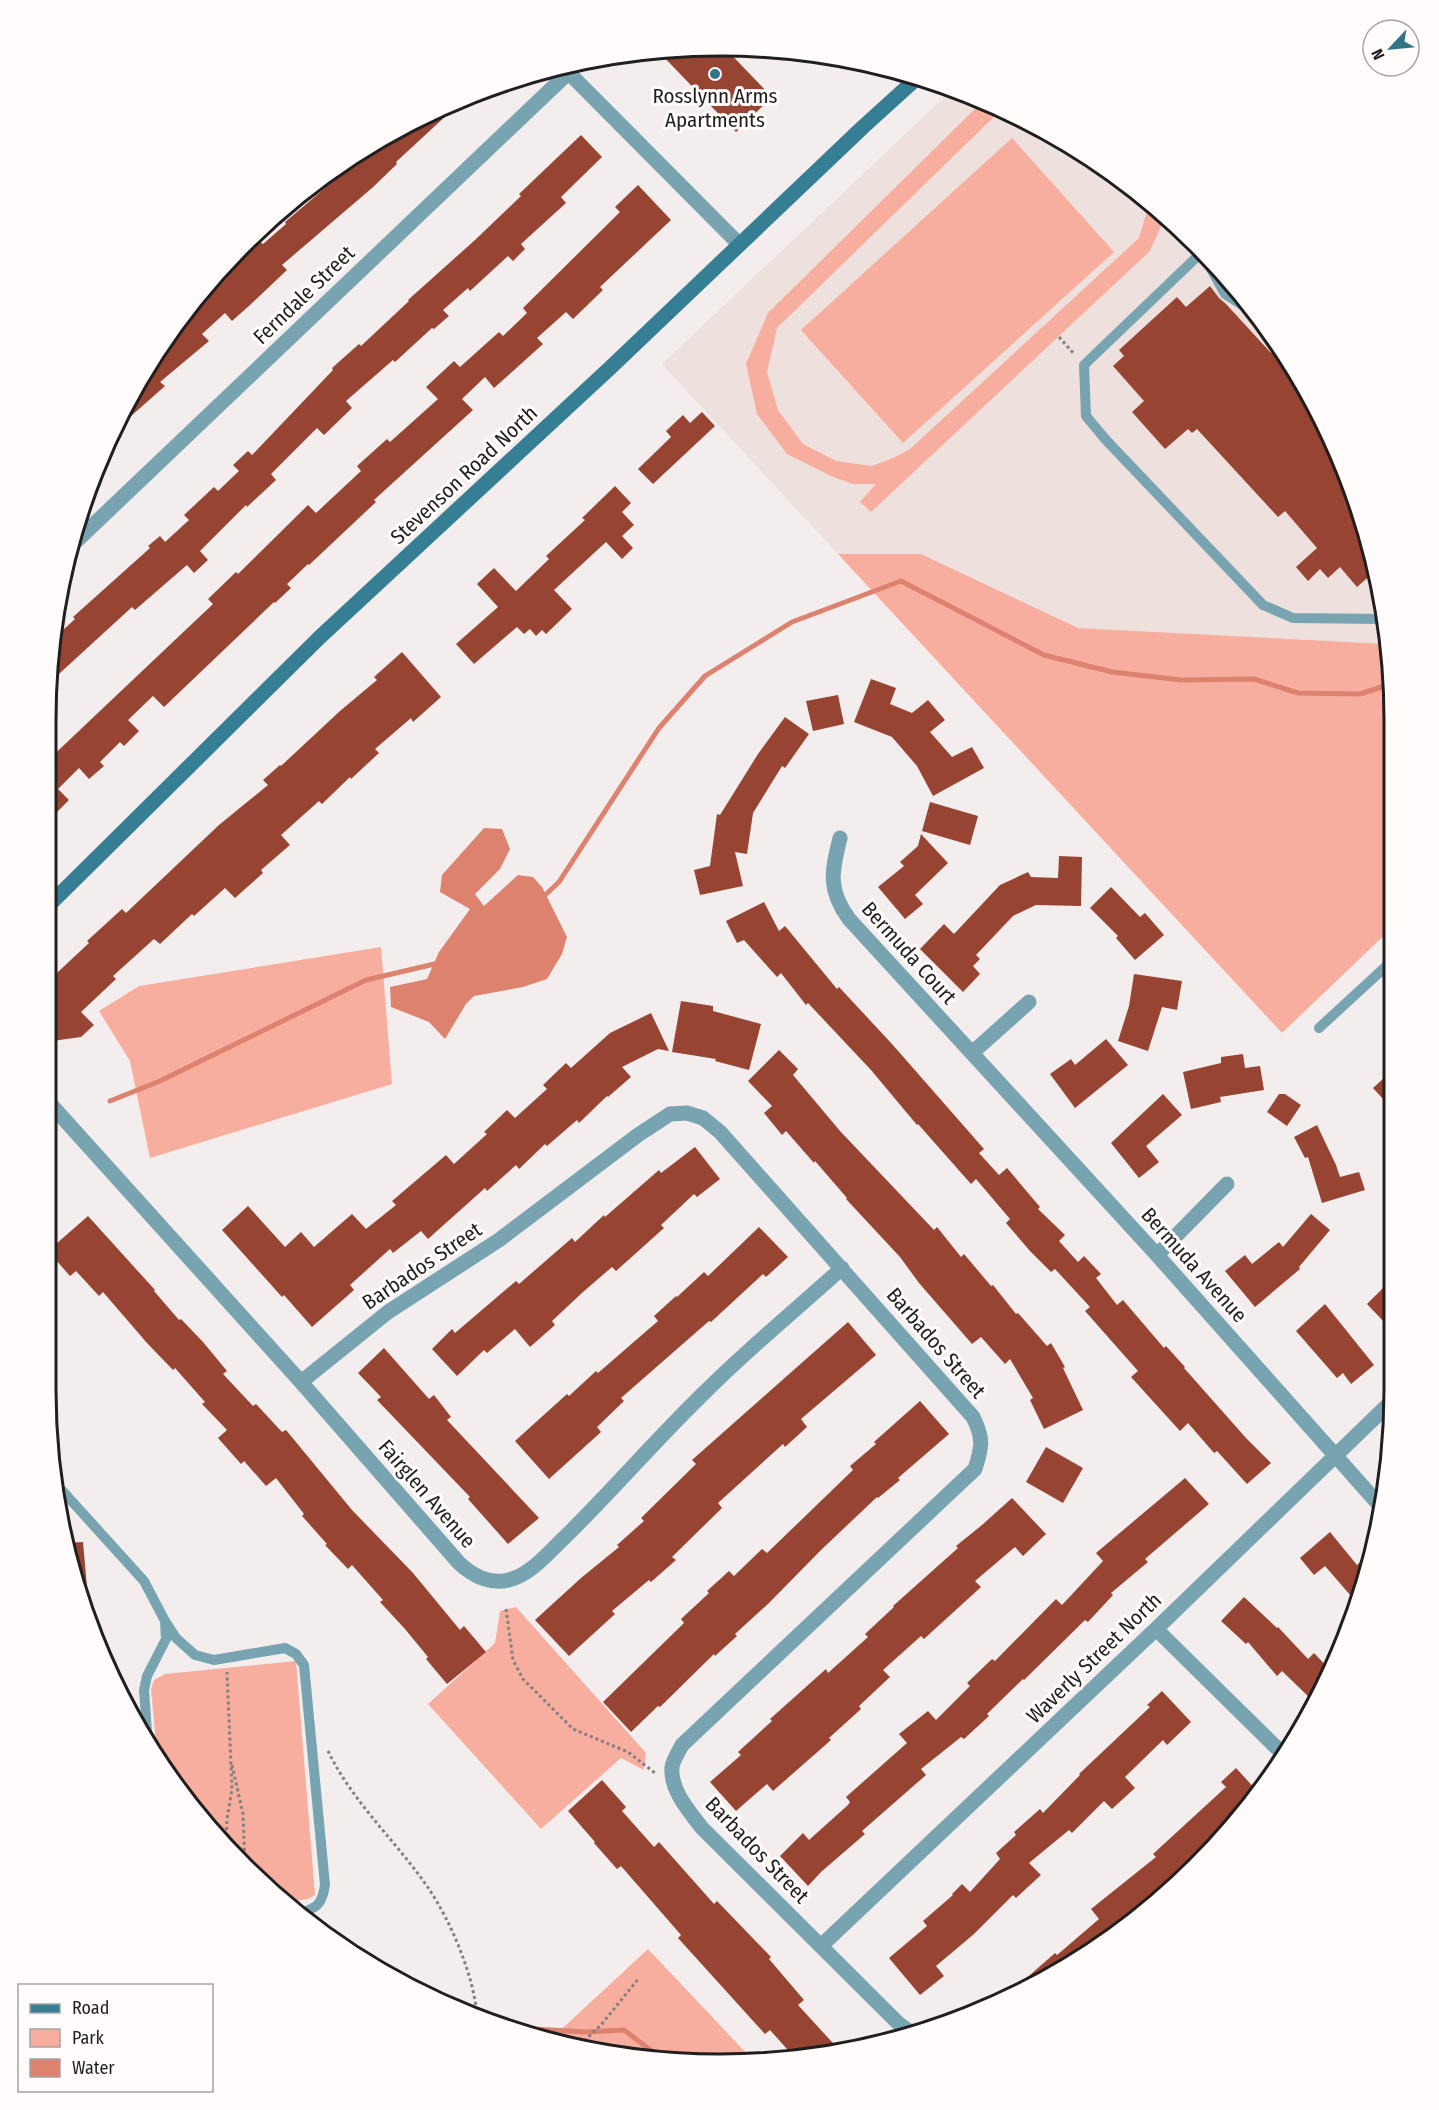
<svg xmlns="http://www.w3.org/2000/svg" width="1439" height="2110" viewBox="0 0 1439 2110" font-family="'Fira Sans Condensed',sans-serif">
<rect width="100%" height="100%" fill="#f3eeed"/>
<path fill="#ede0dd" d="M 953,89 L 978,96 L 1095,159 L 1197,243 L 1255,309 L 1324,421 L 1381,588 L 1387,644 L 1078,628 L 921,554 L 838,554 L 662,364 Z"/>
<path fill="#f8ae9e" d="M 984,100 L 1002,109 L 777,328 L 767,372 L 778,410 L 803,444 L 836,461 L 872,466 L 893,458 L 910,449 L 1139,238 L 1149,204 L 1165,217 L 1150,251 L 871,512 L 860,502 L 876,484 L 853,484 L 831,476 L 787,454 L 757,414 L 746,364 L 768,313 Z
M 1012,138 L 1114,252 L 903,443 L 801,330 Z
M 838,554 L 921,554 L 1078,628 L 1387,644 L 1394,720 L 1394,926 L 1282,1033 Z
M 381,947 L 392,1084 L 150,1158 L 130,1061 L 99,1011 L 139,986 Z
M 516,1607 L 646,1753 L 644,1770 L 621,1758 L 541,1829 L 428,1704 L 495,1643 L 500,1611 Z
M 296,1661 L 315,1895 L 308,1899 L 282,1903 L 275,1898 L 158,1765 L 151,1689 L 154,1680 L 165,1674 Z
M 648,1949 L 750,2057 L 744,2063 L 720,2065 L 632,2059 L 552,2038 Z"/>
<path fill="#dd826f" d="M 484,828 L 502,829 L 510,849 L 500,869 L 475,894 L 484,906 L 518,875 L 533,877 L 542,887 L 567,937 L 562,954 L 547,979 L 523,987 L 474,996 L 466,1004 L 445,1039 L 429,1022 L 391,1007 L 390,987 L 427,979 L 439,952 L 470,909 L 440,892 L 442,875 Z"/>
<g fill="none" stroke-linecap="round" stroke-linejoin="round">
<path stroke="#dd826f" stroke-width="5" d="M 542,898 L 559,882 L 659,728 L 705,676 L 792,622 L 901,581 L 1044,655 L 1112,672 L 1181,680 L 1254,679 L 1298,693 L 1360,694 L 1391,684
M 110,1101 L 160,1081 L 366,980 L 439,963
M 516,2028 L 586,2032 L 624,2030 L 665,2061"/>
</g>
<path fill="#984433" d="M 722,45 L 772,97 L 736,132 L 658,51 Z
M 459,98 L 462,101 L 396,162 L 397,164 L 372,188 L 282,265 L 287,270 L 250,305 L 232,321 L 225,313 L 202,334 L 209,341 L 160,382 L 165,386 L 113,432 L 135,383 L 210,286 L 223,274 L 224,276 L 260,242 L 263,244 L 286,224 L 285,222 L 351,166 L 345,158 Z
M 581,135 L 602,157 L 561,197 L 566,203 L 521,244 L 525,249 L 513,261 L 508,256 L 470,291 L 468,288 L 443,310 L 449,316 L 434,329 L 432,328 L 395,362 L 393,360 L 346,401 L 352,408 L 324,435 L 317,428 L 271,474 L 276,480 L 247,507 L 246,505 L 200,551 L 208,560 L 194,573 L 187,565 L 135,610 L 132,607 L 48,684 L 53,639 L 75,619 L 73,617 L 150,548 L 148,546 L 160,536 L 165,542 L 189,520 L 184,515 L 214,487 L 218,491 L 239,471 L 233,465 L 248,451 L 252,455 L 333,370 L 332,368 L 359,344 L 361,346 L 409,301 L 408,300 L 475,240 L 521,196 L 519,194 Z
M 638,185 L 671,220 L 600,287 L 603,290 L 573,319 L 566,312 L 537,338 L 543,344 L 494,388 L 485,377 L 462,399 L 473,410 L 374,500 L 376,502 L 325,550 L 309,565 L 308,564 L 287,584 L 291,588 L 275,603 L 274,602 L 164,707 L 153,696 L 128,720 L 139,731 L 124,746 L 120,742 L 100,762 L 104,766 L 89,779 L 79,768 L 58,789 L 69,800 L 45,824 L 45,763 L 213,604 L 208,599 L 236,572 L 238,574 L 308,505 L 316,513 L 361,471 L 357,466 L 387,439 L 390,442 L 438,399 L 426,387 L 454,361 L 460,367 L 499,332 L 503,336 L 527,313 L 523,308 L 620,212 L 615,207 Z
M 1210,286 L 1219,298 L 1226,304 L 1271,353 L 1278,346 L 1324,421 L 1375,571 L 1357,587 L 1340,567 L 1328,578 L 1320,569 L 1308,581 L 1296,567 L 1317,548 L 1285,511 L 1278,517 L 1197,429 L 1192,433 L 1188,429 L 1165,449 L 1132,412 L 1144,401 L 1113,366 L 1124,356 L 1119,350 L 1177,297 L 1186,307 Z
M 702,412 L 715,426 L 653,484 L 638,469 L 671,437 L 666,431 L 683,415 L 690,423 Z
M 615,486 L 631,503 L 622,512 L 634,525 L 622,536 L 633,548 L 622,559 L 606,542 L 554,590 L 572,609 L 546,634 L 542,630 L 536,636 L 530,629 L 524,634 L 517,627 L 474,664 L 456,644 L 498,607 L 477,584 L 494,568 L 516,591 L 549,559 L 546,556 L 585,520 L 582,518 Z
M 402,652 L 441,697 L 413,722 L 411,718 L 375,749 L 379,753 L 351,779 L 350,777 L 322,804 L 319,801 L 281,835 L 290,845 L 261,870 L 263,873 L 235,898 L 225,888 L 194,916 L 192,914 L 160,944 L 154,939 L 113,976 L 116,979 L 81,1012 L 94,1025 L 81,1037 L 45,1042 L 45,984 L 89,943 L 87,941 L 122,909 L 126,913 L 219,825 L 268,785 L 263,780 L 280,765 L 281,766 L 340,711 L 377,680 L 374,677 Z
M 871,679 L 896,688 L 890,704 L 912,713 L 928,700 L 945,720 L 930,732 L 952,757 L 972,747 L 984,768 L 933,796 L 917,766 L 892,737 L 854,722 Z
M 838,695 L 844,724 L 813,731 L 806,701 Z
M 785,717 L 809,734 L 785,768 L 782,766 L 753,813 L 747,854 L 735,852 L 743,886 L 700,895 L 694,870 L 710,866 L 717,814 L 720,815 L 758,754 Z
M 930,802 L 978,816 L 970,845 L 922,831 Z
M 921,834 L 948,863 L 915,895 L 923,904 L 905,919 L 878,887 L 904,866 L 900,862 L 918,846 Z
M 1059,856 L 1082,857 L 1081,906 L 1036,905 L 1013,916 L 976,955 L 980,959 L 973,966 L 980,974 L 963,992 L 920,949 L 944,924 L 954,934 L 1000,885 L 1028,872 L 1031,877 L 1058,878 Z
M 1111,887 L 1140,917 L 1145,913 L 1164,935 L 1135,960 L 1116,938 L 1118,936 L 1090,908 Z
M 764,902 L 779,931 L 785,926 L 837,989 L 839,987 L 892,1044 L 984,1149 L 979,1153 L 999,1175 L 1007,1168 L 1040,1207 L 1038,1209 L 1065,1235 L 1059,1241 L 1078,1262 L 1084,1256 L 1101,1274 L 1096,1278 L 1117,1305 L 1123,1300 L 1164,1348 L 1166,1346 L 1185,1367 L 1184,1368 L 1246,1438 L 1271,1463 L 1247,1484 L 1217,1451 L 1214,1453 L 1188,1423 L 1180,1431 L 1131,1377 L 1138,1371 L 1085,1311 L 1090,1307 L 1055,1269 L 1051,1272 L 1030,1251 L 1006,1223 L 1010,1219 L 976,1179 L 971,1184 L 918,1124 L 917,1125 L 871,1070 L 808,1003 L 806,1005 L 781,973 L 777,977 L 744,940 L 737,943 L 726,921 Z
M 1134,974 L 1182,981 L 1177,1010 L 1162,1007 L 1148,1051 L 1118,1041 L 1129,1006 Z
M 681,1001 L 713,1006 L 713,1011 L 761,1024 L 749,1070 L 715,1061 L 716,1059 L 672,1052 Z
M 651,1013 L 669,1051 L 658,1049 L 622,1067 L 631,1077 L 608,1097 L 607,1096 L 579,1123 L 577,1120 L 547,1146 L 545,1144 L 519,1169 L 516,1165 L 487,1191 L 485,1188 L 428,1239 L 421,1231 L 393,1253 L 390,1249 L 350,1285 L 354,1290 L 312,1327 L 284,1295 L 282,1297 L 222,1230 L 248,1206 L 285,1247 L 301,1232 L 314,1247 L 352,1214 L 366,1229 L 396,1205 L 392,1201 L 446,1155 L 454,1164 L 487,1134 L 484,1132 L 507,1110 L 515,1118 L 547,1089 L 543,1085 L 566,1063 L 571,1068 L 610,1033 Z
M 1106,1039 L 1128,1065 L 1075,1108 L 1050,1074 L 1071,1059 L 1075,1065 Z
M 779,1050 L 798,1069 L 793,1075 L 840,1131 L 934,1230 L 937,1227 L 961,1257 L 964,1254 L 991,1286 L 993,1285 L 1016,1314 L 1018,1313 L 1047,1346 L 1051,1343 L 1065,1367 L 1063,1368 L 1083,1410 L 1044,1429 L 1030,1400 L 1033,1398 L 1010,1359 L 1005,1364 L 981,1337 L 972,1344 L 919,1283 L 900,1257 L 846,1199 L 847,1198 L 815,1161 L 814,1163 L 786,1131 L 782,1135 L 764,1113 L 772,1106 L 748,1081 Z
M 1243,1054 L 1245,1068 L 1260,1066 L 1264,1090 L 1220,1097 L 1221,1102 L 1191,1109 L 1183,1072 L 1221,1063 L 1221,1057 Z
M 1394,1069 L 1394,1111 L 1373,1088 Z
M 1163,1094 L 1182,1115 L 1146,1146 L 1159,1162 L 1139,1178 L 1111,1143 Z
M 1279,1094 L 1285,1094 L 1301,1105 L 1287,1126 L 1267,1112 Z
M 1317,1125 L 1336,1165 L 1340,1177 L 1359,1172 L 1365,1190 L 1322,1203 L 1308,1157 L 1305,1158 L 1294,1137 Z
M 695,1147 L 720,1179 L 697,1197 L 694,1194 L 661,1225 L 664,1228 L 616,1271 L 612,1267 L 583,1292 L 552,1321 L 555,1325 L 530,1347 L 515,1329 L 487,1353 L 484,1350 L 457,1376 L 432,1349 L 452,1329 L 455,1333 L 516,1281 L 519,1284 L 572,1238 L 575,1242 L 604,1215 L 605,1217 L 659,1170 L 661,1173 Z
M 1311,1214 L 1330,1230 L 1299,1267 L 1300,1269 L 1255,1307 L 1225,1271 L 1245,1255 L 1252,1264 L 1279,1242 L 1283,1247 Z
M 88,1216 L 155,1290 L 154,1291 L 179,1320 L 181,1319 L 203,1342 L 227,1371 L 223,1374 L 253,1406 L 256,1404 L 282,1432 L 286,1430 L 352,1510 L 413,1573 L 460,1630 L 464,1626 L 486,1652 L 447,1684 L 426,1659 L 428,1657 L 405,1629 L 380,1602 L 383,1600 L 352,1565 L 348,1569 L 325,1545 L 327,1544 L 302,1516 L 304,1514 L 276,1478 L 266,1486 L 244,1461 L 241,1464 L 218,1438 L 227,1430 L 202,1404 L 205,1402 L 175,1368 L 173,1370 L 147,1343 L 103,1292 L 99,1296 L 76,1271 L 70,1276 L 48,1251 Z
M 759,1227 L 788,1257 L 766,1277 L 763,1274 L 711,1322 L 709,1321 L 621,1398 L 624,1401 L 597,1427 L 601,1432 L 549,1479 L 515,1441 L 567,1394 L 569,1396 L 596,1371 L 598,1373 L 658,1321 L 654,1316 L 676,1296 L 677,1297 L 704,1272 L 708,1276 Z
M 1394,1277 L 1394,1316 L 1386,1324 L 1367,1304 Z
M 1325,1304 L 1374,1365 L 1351,1384 L 1343,1373 L 1337,1378 L 1296,1331 Z
M 848,1322 L 876,1355 L 801,1419 L 807,1427 L 785,1447 L 783,1444 L 718,1503 L 722,1508 L 672,1557 L 676,1560 L 651,1582 L 649,1580 L 612,1611 L 615,1614 L 569,1656 L 535,1620 L 581,1578 L 619,1547 L 617,1545 L 644,1521 L 641,1518 L 696,1464 L 692,1460 Z
M 384,1348 L 429,1399 L 434,1395 L 451,1417 L 447,1420 L 539,1518 L 508,1544 L 468,1499 L 470,1497 L 377,1400 L 381,1397 L 358,1373 Z
M 920,1401 L 949,1434 L 898,1478 L 900,1480 L 878,1498 L 877,1497 L 821,1550 L 769,1603 L 735,1634 L 737,1636 L 715,1656 L 714,1654 L 660,1707 L 658,1706 L 631,1732 L 603,1702 L 684,1623 L 681,1619 L 709,1593 L 707,1591 L 729,1571 L 734,1576 L 762,1549 L 767,1553 L 853,1470 L 850,1466 L 876,1444 L 874,1442 Z
M 1046,1447 L 1083,1468 L 1063,1503 L 1026,1482 Z
M 1185,1478 L 1209,1504 L 1145,1559 L 1148,1562 L 1111,1593 L 1113,1595 L 1088,1622 L 1085,1620 L 1024,1680 L 1023,1679 L 987,1714 L 989,1716 L 964,1739 L 961,1737 L 921,1769 L 926,1775 L 862,1831 L 865,1834 L 821,1872 L 808,1886 L 780,1856 L 803,1833 L 809,1840 L 848,1805 L 850,1802 L 846,1797 L 907,1743 L 899,1734 L 928,1711 L 936,1720 L 970,1686 L 967,1683 L 992,1659 L 995,1661 L 1056,1599 L 1062,1605 L 1103,1561 L 1096,1553 Z
M 1012,1498 L 1046,1534 L 1023,1556 L 1015,1547 L 975,1581 L 981,1587 L 924,1639 L 921,1636 L 883,1670 L 890,1677 L 859,1706 L 861,1709 L 829,1738 L 831,1740 L 773,1791 L 767,1784 L 736,1811 L 710,1782 L 741,1755 L 738,1752 L 772,1721 L 770,1719 L 826,1669 L 828,1673 L 868,1637 L 865,1634 L 894,1607 L 893,1606 L 958,1548 L 956,1546 L 982,1525 Z
M 1330,1532 L 1357,1565 L 1372,1551 L 1357,1603 L 1325,1566 L 1314,1575 L 1300,1558 Z
M 83,1542 L 89,1609 L 85,1610 L 68,1565 L 65,1543 Z
M 1244,1597 L 1277,1628 L 1278,1627 L 1308,1659 L 1314,1653 L 1331,1671 L 1319,1693 L 1312,1700 L 1282,1671 L 1277,1676 L 1248,1642 L 1246,1644 L 1221,1621 Z
M 1162,1691 L 1191,1722 L 1167,1745 L 1163,1740 L 1125,1777 L 1135,1788 L 1112,1809 L 1104,1801 L 1072,1833 L 1069,1830 L 1029,1863 L 1041,1875 L 1016,1898 L 1013,1895 L 974,1934 L 936,1966 L 944,1976 L 920,1995 L 889,1958 L 927,1926 L 923,1921 L 953,1895 L 952,1894 L 962,1884 L 970,1892 L 1000,1859 L 996,1853 L 1016,1835 L 1014,1832 L 1040,1809 L 1043,1813 L 1080,1775 L 1079,1774 L 1150,1707 L 1147,1705 Z
M 1236,1768 L 1258,1792 L 1230,1823 L 1231,1825 L 1222,1836 L 1169,1885 L 1171,1888 L 1095,1951 L 1017,1996 L 1013,1990 L 1055,1953 L 1057,1955 L 1099,1919 L 1091,1909 L 1156,1857 L 1153,1854 L 1226,1787 L 1221,1782 Z
M 602,1780 L 626,1807 L 622,1811 L 654,1847 L 659,1842 L 714,1904 L 717,1901 L 771,1957 L 769,1959 L 804,2000 L 798,2005 L 842,2053 L 795,2058 L 770,2030 L 765,2034 L 678,1938 L 681,1935 L 621,1866 L 617,1869 L 594,1843 L 595,1842 L 568,1811 Z"/>
<g fill="none" stroke-linecap="round" stroke-linejoin="round">
<path stroke="#83807f" stroke-width="3" stroke-dasharray="3 3" stroke-linecap="butt" d="M 1059,337 L 1075,355
M 506,1609 L 513,1660 L 523,1679 L 573,1729 L 628,1752 L 655,1773
M 328,1751 C 353,1803 397,1842 429,1889 C 451,1922 475,1978 477,2018
M 232,1765 L 243,1814 L 245,1863
M 226,1842 L 227,1819 L 232,1789 L 227,1672
M 580,2045 L 601,2025 L 639,1978"/>
<path stroke="#78a4b2" stroke-width="10" d="M 1204,251 L 1202,252 L 1225,294 L 1253,312 L 1256,311
M 1202,252 L 1084,365 L 1086,416 L 1106,440 L 1263,605 L 1293,618 L 1384,619
M 1319,1028 L 1394,959
M 58,1486 L 144,1581 L 165,1621 L 176,1638 L 195,1655 L 214,1660 L 285,1648 L 296,1654 L 304,1665 L 325,1885 C 322,1905 317,1908 298,1914
M 148,1746 L 144,1690 L 147,1676 L 166,1639 L 165,1621"/>
<path stroke="#78a4b2" stroke-width="15" d="M 562,66 L 739,244
M 69,548 L 568,73
M 840,838 C 832,871 827,889 849,919 L 1157,1255 L 1382,1508
M 972,1053 L 1029,1002
M 45,1098 L 301,1382 L 459,1563 C 473,1576 492,1586 512,1579 C 532,1573 550,1551 565,1537 C 614,1489 658,1437 707,1390 C 750,1347 797,1309 842,1268
M 1157,1255 L 1227,1184
M 301,1382 L 388,1312 L 499,1240 L 638,1135 L 670,1114 L 687,1113 L 703,1118 L 720,1132 L 973,1417 C 984,1439 982,1447 975,1469 L 682,1745 C 679,1751 673,1760 672,1767 C 670,1790 689,1811 702,1828 L 898,2023 L 910,2032
M 1156,1629 L 1285,1756
M 822,1945 L 1156,1629 L 1393,1400"/>
<path stroke="#367e94" stroke-width="15" d="M 45,909 L 320,637 L 610,368 L 863,127 L 917,78"/>
</g>
<circle fill="#337387" stroke="#fffcfb" stroke-width="2" cx="715" cy="74" r="6"/>
<g text-anchor="middle" stroke-width="6" stroke-linejoin="round" paint-order="stroke">
<g font-size="21" fill="#201e1e" stroke="#fffcfb">
<text x="715" y="103">Rosslynn Arms<tspan x="715" dy="24">Apartments</tspan></text>
</g>
<g font-size="21" fill="#201e1e" stroke="#fffcfb">
<text transform="translate(304 295) rotate(-44)" y="7">Ferndale Street</text>
<text transform="translate(464 475) rotate(-43)" y="7">Stevenson Road North</text>
<text transform="translate(909 953) rotate(48)" y="7">Bermuda Court</text>
<text transform="translate(1194 1265) rotate(48)" y="7">Bermuda Avenue</text>
<text transform="translate(422 1266) rotate(-34)" y="7">Barbados Street</text>
<text transform="translate(936 1343) rotate(49)" y="7">Barbados Street</text>
<text transform="translate(427 1494) rotate(49)" y="7">Fairglen Avenue</text>
<text transform="translate(1094 1658) rotate(-44)" y="7">Waverly Street North</text>
<text transform="translate(757 1850) rotate(46)" y="7">Barbados Street</text>
</g>
</g>
<path d="M0 0H1439V2110H0ZM720 56H720A664 664 0 0 1 1384 720V1390A664 664 0 0 1 720 2054H720A664 664 0 0 1 56 1390V720A664 664 0 0 1 720 56Z" fill="#fffcfb" fill-rule="evenodd"/>
<path fill="none" stroke="#201e1e" stroke-width="3" d="M720 56H720A664 664 0 0 1 1384 720V1390A664 664 0 0 1 720 2054H720A664 664 0 0 1 56 1390V720A664 664 0 0 1 720 56Z"/>
<rect x="18" y="1984" width="195" height="108" fill="#fffcfb" stroke="#a6a3a3" stroke-width="1.5"/>
<rect x="30" y="2004" width="30" height="9" fill="#367e94" stroke="#a6a3a3" stroke-width="1.5"/>
<text x="72" y="2014" font-size="18" fill="#201e1e">Road</text>
<rect x="30" y="2029" width="30" height="18" fill="#f8ae9e" stroke="#a6a3a3" stroke-width="1.5"/>
<text x="72" y="2044" font-size="18" fill="#201e1e">Park</text>
<rect x="30" y="2059" width="30" height="18" fill="#dd826f" stroke="#a6a3a3" stroke-width="1.5"/>
<text x="72" y="2074" font-size="18" fill="#201e1e">Water</text>
<g transform="translate(1391 48) rotate(244)"><circle r="28" fill="#fffcfb" stroke="#a6a3a3" stroke-width="1.5"/>
<path d="M0-4.5L10 22L0 15L-10 22Z" fill="#337387"/>
<text y="-9" font-size="16" font-weight="bold" text-anchor="middle" fill="#201e1e">N</text>
</g>
</svg>
